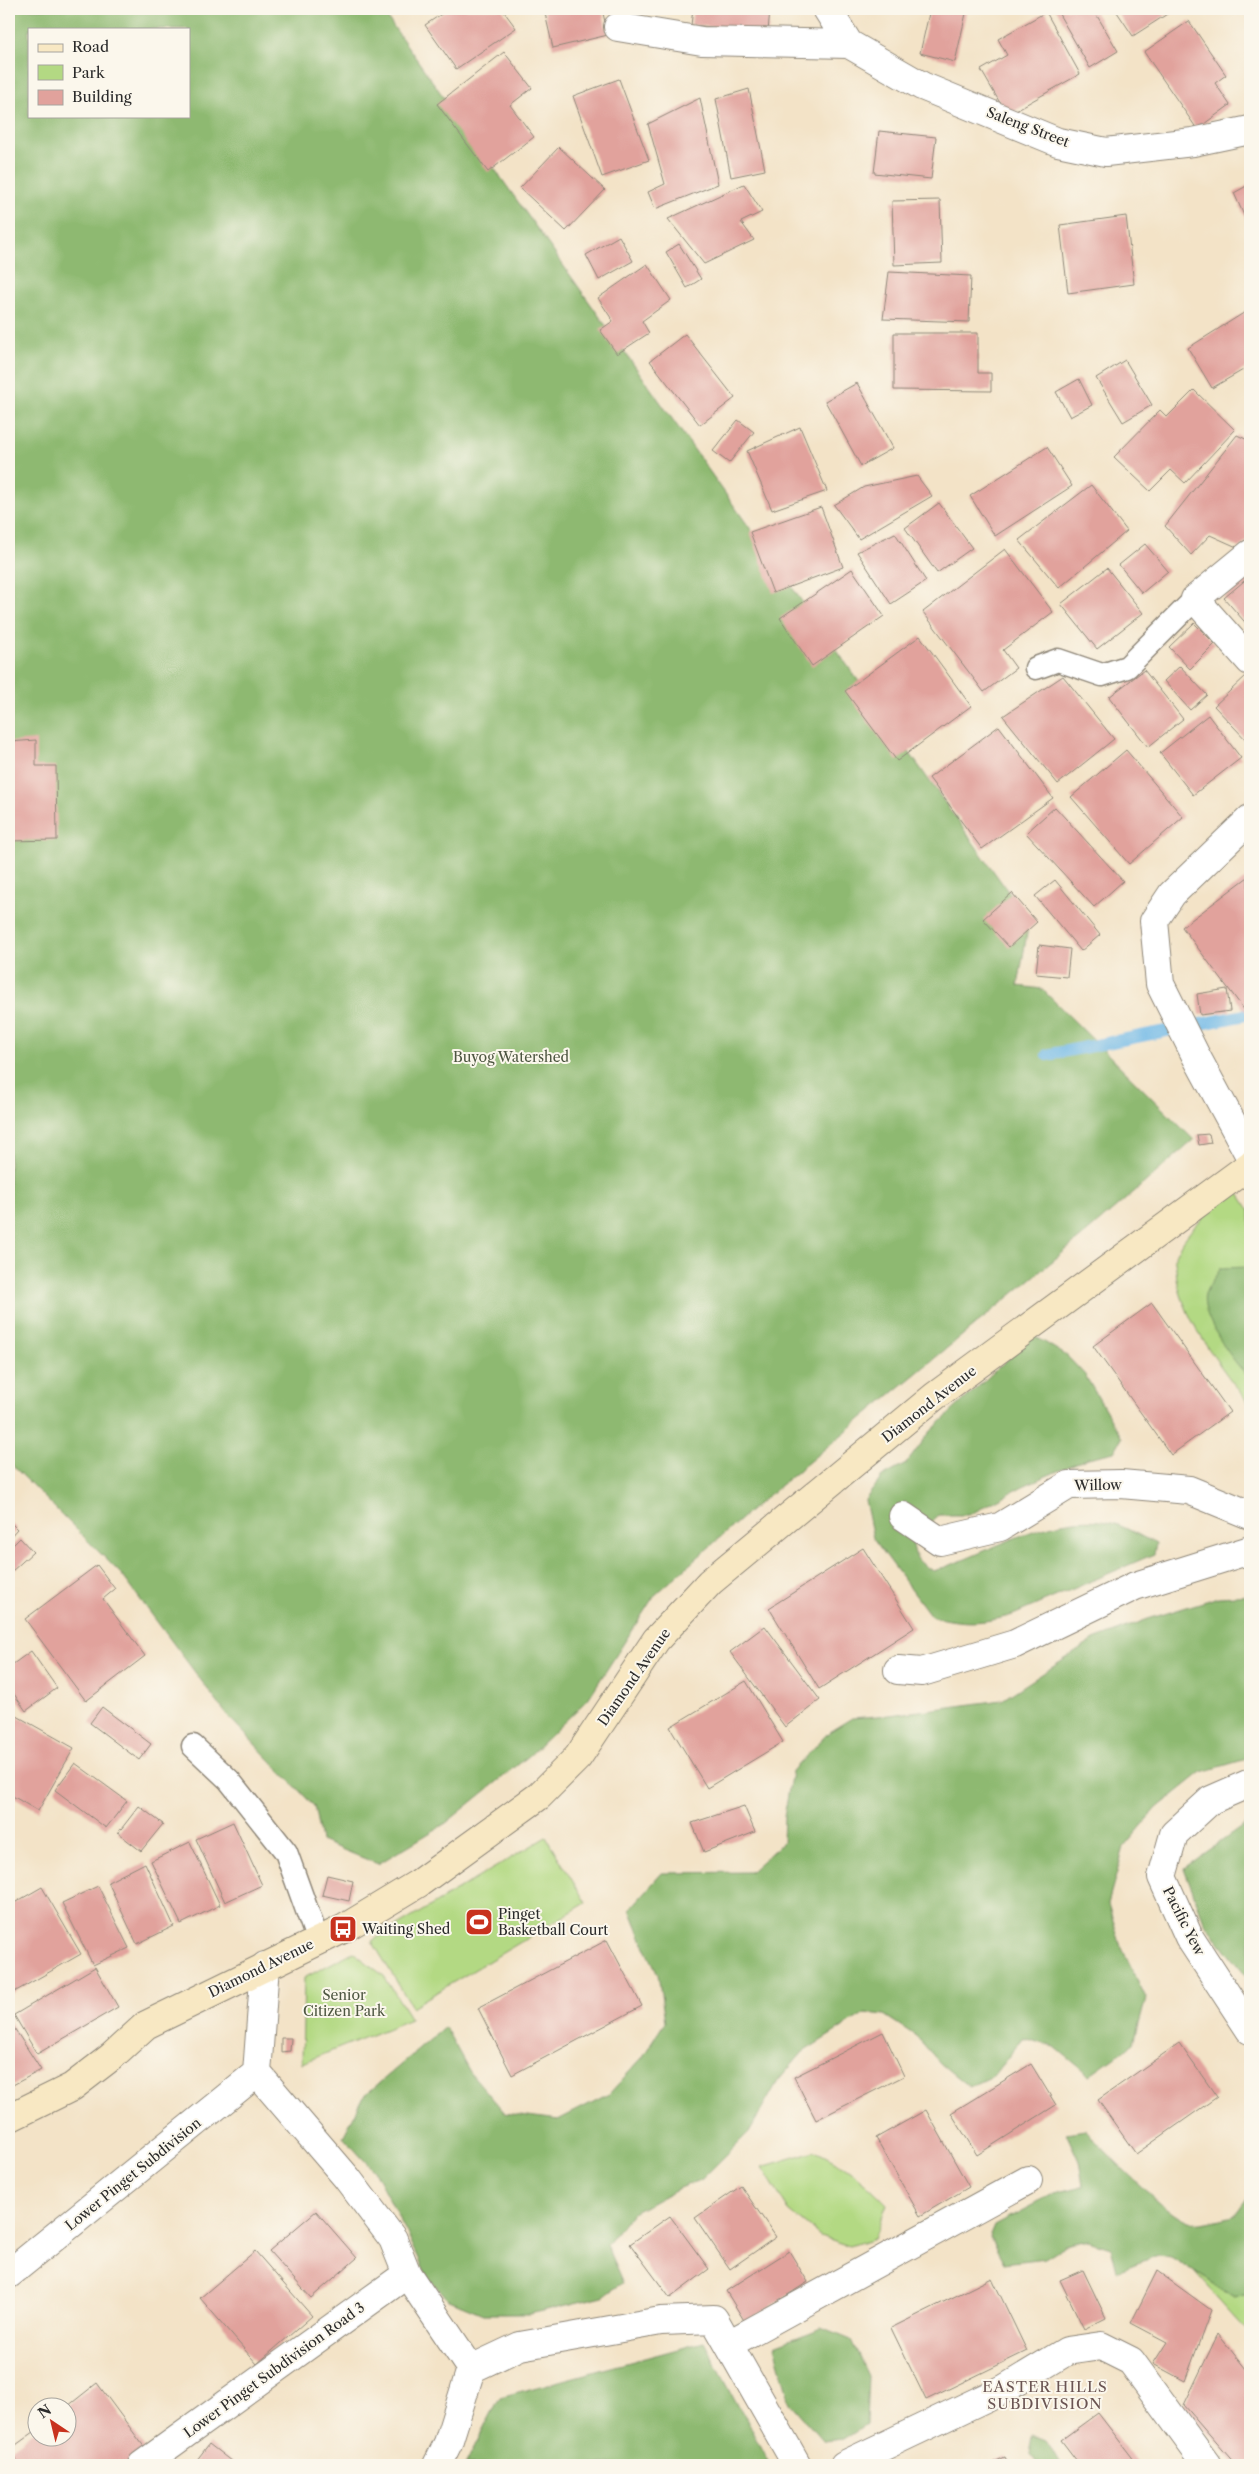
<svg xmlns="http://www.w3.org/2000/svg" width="1259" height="2474" viewBox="0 0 1259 2474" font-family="'Libre Caslon Text',serif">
<rect width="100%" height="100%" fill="#fbf7ec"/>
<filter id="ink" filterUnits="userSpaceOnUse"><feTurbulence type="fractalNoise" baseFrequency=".02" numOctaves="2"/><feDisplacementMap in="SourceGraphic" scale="10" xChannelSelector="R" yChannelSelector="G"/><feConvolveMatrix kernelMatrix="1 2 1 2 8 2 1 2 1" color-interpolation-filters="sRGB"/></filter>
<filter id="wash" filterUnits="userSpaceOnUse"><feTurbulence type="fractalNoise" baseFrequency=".0096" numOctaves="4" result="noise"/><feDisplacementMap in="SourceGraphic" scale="20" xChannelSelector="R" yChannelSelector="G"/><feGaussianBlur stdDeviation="1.12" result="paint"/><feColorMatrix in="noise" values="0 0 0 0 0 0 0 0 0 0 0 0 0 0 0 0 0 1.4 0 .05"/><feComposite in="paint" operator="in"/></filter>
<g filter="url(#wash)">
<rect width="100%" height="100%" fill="#f3e3c7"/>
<path fill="#b3d983" stroke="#6f8257" d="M 1236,1189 L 1250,1211 L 1250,1405 C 1223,1370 1177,1313 1176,1268 C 1175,1263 1174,1257 1176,1253 C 1190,1226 1213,1208 1236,1189 Z
M 546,1837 L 586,1903 L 412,2007 L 372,1941 Z
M 353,1952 L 384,1976 L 411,2019 L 302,2063 L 304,1978 Z
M 815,2151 C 843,2164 865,2181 887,2204 L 874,2238 L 850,2246 L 820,2236 L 789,2211 L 762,2167 Z
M 1194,2272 L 1235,2298 L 1250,2293 L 1250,2334 Z"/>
<path fill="#8eb971" stroke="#5c724e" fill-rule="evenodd" d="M 9,9 L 381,9 L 1029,921 L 1018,986 L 1042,989 L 1194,1140 L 1089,1231 L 759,1503 L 654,1596 L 588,1699 L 530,1755 L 446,1823 L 378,1864 L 321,1841 L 314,1806 L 227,1715 L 122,1575 L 9,1462 ZM 29,29 L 189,29 L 189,116 L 29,116 Z
M 1250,1267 L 1250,1378 C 1235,1365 1199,1315 1205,1295 C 1207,1286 1216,1276 1221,1268 Z
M 1033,1335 L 1067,1356 L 1085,1375 L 1122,1438 L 1114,1452 L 1088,1458 L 1023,1486 L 969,1515 L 939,1515 L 912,1538 C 915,1558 915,1560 933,1571 C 990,1554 1059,1505 1118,1525 C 1131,1530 1144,1538 1156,1544 L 1154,1554 L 1013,1615 C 981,1624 963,1624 931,1616 L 873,1538 L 865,1500 L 882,1477 L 906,1464 L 930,1432 Z
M 1250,1595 L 1250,1758 L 1202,1772 L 1157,1808 L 1124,1847 L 1108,1904 L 1121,1946 L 1146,1998 L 1134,2043 L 1089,2075 L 1055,2047 L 1023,2038 L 993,2076 L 969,2087 L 941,2064 L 916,2036 L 884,2015 L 865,2013 L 803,2052 L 778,2081 L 749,2132 L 701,2180 L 679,2188 L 631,2214 L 606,2245 L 623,2283 L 603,2296 L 530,2314 L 483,2314 L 447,2299 L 427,2276 L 408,2235 L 374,2171 L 343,2137 L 364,2096 L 445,2027 L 470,2072 L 505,2113 L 558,2120 L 609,2094 L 642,2058 L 665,2022 L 658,1974 L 645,1947 L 630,1909 L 662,1873 L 750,1872 L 783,1842 L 784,1817 L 792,1771 L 829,1732 L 852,1718 L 890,1715 L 1002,1700 L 1094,1640 L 1148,1619 L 1219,1597 Z
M 1250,1821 L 1250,1980 L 1205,1923 L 1184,1868 Z
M 1085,2130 C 1104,2149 1168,2219 1192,2223 C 1201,2225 1224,2218 1234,2216 L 1250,2194 L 1250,2293 L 1235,2298 L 1171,2257 L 1158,2255 L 1117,2271 L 1111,2247 L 1088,2240 L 1066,2245 L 1045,2258 L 1004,2263 L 990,2237 L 995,2225 L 1055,2193 L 1083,2186 L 1079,2161 L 1066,2133 Z
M 822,2328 L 851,2340 L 868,2376 L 866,2424 L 843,2439 L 823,2441 L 790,2403 L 774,2346 Z
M 704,2342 L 770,2465 L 465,2465 L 500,2397 Z
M 1033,2435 L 1046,2440 L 1060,2465 L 1038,2465 L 1030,2454 Z"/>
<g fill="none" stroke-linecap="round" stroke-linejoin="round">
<path stroke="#6db7e6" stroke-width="12" d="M 1047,1055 L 1250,1014"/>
</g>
<g id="blocks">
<path fill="#e1a29c" d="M 394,9 L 406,9 L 398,14 Z
M 449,9 L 502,9 L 516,28 L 456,69 L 425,25 Z
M 544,9 L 602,9 L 608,35 L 553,48 Z
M 693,9 L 770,9 L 768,32 L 691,25 Z
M 930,9 L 967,9 L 955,62 L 920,53 Z
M 1056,9 L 1093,9 L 1118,51 L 1090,68 Z
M 1115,9 L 1175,9 L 1133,36 Z
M 1046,12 L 1080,74 L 1007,115 L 981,70 L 1007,55 L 998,39 Z
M 1189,21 L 1226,75 L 1215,83 L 1230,105 L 1197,129 L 1144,52 Z
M 504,52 L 532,88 L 510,105 L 534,137 L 488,172 L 437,104 Z
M 619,79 L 649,160 L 602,177 L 573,96 Z
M 749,89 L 765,170 L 731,177 L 716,99 Z
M 700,98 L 718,184 L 655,209 L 648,192 L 665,184 L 648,124 Z
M 879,131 L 936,137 L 931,179 L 874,173 Z
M 559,147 L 605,190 L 566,231 L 520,188 Z
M 744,184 L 762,212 L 741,222 L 754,240 L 704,264 L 668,219 Z
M 1250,184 L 1250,229 L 1234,193 Z
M 940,200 L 942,263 L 894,265 L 892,201 Z
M 1126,216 L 1134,284 L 1068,293 L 1060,225 Z
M 619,236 L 633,261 L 599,280 L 586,255 Z
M 679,244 L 701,279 L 687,288 L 666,252 Z
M 647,264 L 671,300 L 642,321 L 649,333 L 617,354 L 600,330 L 613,321 L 598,298 Z
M 889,272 L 971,276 L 969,322 L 883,319 Z
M 1250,309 L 1250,366 L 1212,388 L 1188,348 Z
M 894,333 L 978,333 L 978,373 L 991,373 L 991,391 L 894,390 Z
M 685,334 L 735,398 L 700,425 L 650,361 Z
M 1125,360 L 1152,405 L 1123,422 L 1096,378 Z
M 1079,379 L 1092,405 L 1070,417 L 1056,392 Z
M 857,383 L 893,448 L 861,466 L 825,401 Z
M 1194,390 L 1235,430 L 1185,483 L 1171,470 L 1150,491 L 1114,457 L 1160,410 L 1167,417 Z
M 738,420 L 754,432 L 729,463 L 713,451 Z
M 800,427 L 827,491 L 772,510 L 747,451 Z
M 1237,435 L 1250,441 L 1250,538 L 1239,548 L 1210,535 L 1191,555 L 1165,526 Z
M 1047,447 L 1072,486 L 995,536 L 970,496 Z
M 917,476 L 932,496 L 859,539 L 834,505 L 864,487 Z
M 1091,485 L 1127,531 L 1059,588 L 1019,540 Z
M 939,503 L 972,548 L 937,573 L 905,528 Z
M 821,507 L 843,567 L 773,593 L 750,532 Z
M 895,533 L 926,581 L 891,604 L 857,552 Z
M 1145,544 L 1168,571 L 1142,593 L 1119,565 Z
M 1005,549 L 1053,612 L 1003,650 L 1016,668 L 984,692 L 923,612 Z
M 1107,568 L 1143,613 L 1097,649 L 1061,604 Z
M 852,569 L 884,616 L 812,666 L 780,618 Z
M 1250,576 L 1250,628 L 1224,598 Z
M 1194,623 L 1215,644 L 1190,669 L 1169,647 Z
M 920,636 L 971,706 L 897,761 L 845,691 Z
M 1180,666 L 1207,695 L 1190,710 L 1164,681 Z
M 1144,670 L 1183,719 L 1148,747 L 1109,697 Z
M 1247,675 L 1250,678 L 1250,744 L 1214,706 Z
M 1063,676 L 1114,739 L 1058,784 L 1003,716 Z
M 1208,715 L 1241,758 L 1193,795 L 1160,753 Z
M 999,726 L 1053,798 L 982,849 L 929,778 Z
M 36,740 L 36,766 L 56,766 L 57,840 L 9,841 L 9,742 Z
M 1126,750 L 1183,817 L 1129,864 L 1071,797 Z
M 1055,807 L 1123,881 L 1094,907 L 1026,833 Z
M 1248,877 L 1250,1009 L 1246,1012 L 1182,927 Z
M 1055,880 L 1100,935 L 1081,951 L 1035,896 Z
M 1012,893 L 1037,922 L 1009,947 L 983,919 Z
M 1039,945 L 1070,949 L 1067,977 L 1036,974 Z
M 1227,989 L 1230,1011 L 1200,1015 L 1197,994 Z
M 1209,1134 L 1211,1143 L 1199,1145 L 1197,1135 Z
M 1152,1303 L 1230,1412 L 1171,1455 L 1093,1346 Z
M 9,1521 L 17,1529 L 9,1538 Z
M 20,1538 L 33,1552 L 11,1572 L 9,1570 L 9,1549 Z
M 863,1548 L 914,1628 L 819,1689 L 769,1608 Z
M 97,1565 L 115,1589 L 103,1599 L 145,1656 L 86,1701 L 25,1619 Z
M 765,1626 L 820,1700 L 785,1727 L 730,1652 Z
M 31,1651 L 57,1688 L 26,1711 L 9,1687 L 9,1667 Z
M 746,1681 L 783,1742 L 707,1788 L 670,1727 Z
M 102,1707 L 151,1744 L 139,1760 L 90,1723 Z
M 17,1716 L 74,1748 L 38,1811 L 9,1794 L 9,1730 Z
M 75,1763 L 127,1801 L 106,1828 L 55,1790 Z
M 139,1806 L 163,1824 L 141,1851 L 118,1833 Z
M 744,1806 L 755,1832 L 704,1852 L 692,1823 Z
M 233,1822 L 262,1885 L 225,1902 L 196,1839 Z
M 190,1842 L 220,1905 L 181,1924 L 151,1861 Z
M 145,1863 L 174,1926 L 137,1944 L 108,1882 Z
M 327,1875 L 353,1881 L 349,1901 L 322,1895 Z
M 98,1886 L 129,1948 L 93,1965 L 62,1903 Z
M 42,1887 L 81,1954 L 9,1995 L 9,1906 Z
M 607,1940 L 642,2006 L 512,2075 L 478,2008 Z
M 95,1967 L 118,2007 L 37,2054 L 14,2015 Z
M 9,2020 L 41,2070 L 9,2087 Z
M 883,2032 L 904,2076 L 816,2120 L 794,2077 Z
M 281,2038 L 291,2038 L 290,2051 L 281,2052 Z
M 1179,2043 L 1217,2097 L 1136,2154 L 1098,2100 Z
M 1031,2064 L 1056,2105 L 977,2155 L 951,2113 Z
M 926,2110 L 969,2187 L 920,2216 L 876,2138 Z
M 741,2186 L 776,2237 L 730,2269 L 695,2218 Z
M 316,2211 L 357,2258 L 311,2298 L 269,2251 Z
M 670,2216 L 709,2269 L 670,2298 L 630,2244 Z
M 255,2251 L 312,2316 L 257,2364 L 200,2298 Z
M 789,2251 L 808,2282 L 745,2322 L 726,2291 Z
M 1083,2270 L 1106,2318 L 1084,2329 L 1060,2280 Z
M 1157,2271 L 1211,2310 L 1185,2381 L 1153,2364 L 1167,2342 L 1131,2323 Z
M 992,2278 L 1027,2351 L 926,2400 L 891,2328 Z
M 1218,2334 L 1250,2374 L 1250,2462 L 1245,2465 L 1236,2465 L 1184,2405 Z
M 97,2383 L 145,2448 L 122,2465 L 20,2465 L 9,2450 L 38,2429 L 38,2436 L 68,2436 L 68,2406 Z
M 1098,2413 L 1138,2465 L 1080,2465 L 1061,2440 Z
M 209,2444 L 236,2465 L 193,2465 Z
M 1005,2457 L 1009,2465 L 988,2465 Z"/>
</g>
</g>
<g filter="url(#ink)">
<use href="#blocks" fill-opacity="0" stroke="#8f8779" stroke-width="1"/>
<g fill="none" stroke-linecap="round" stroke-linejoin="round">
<defs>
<path id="lane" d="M 1036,668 L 1058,660 L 1102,675 L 1127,667 L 1195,599
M 193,1746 L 229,1780 L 286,1852 L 318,1941"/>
<path id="street" d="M 827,9 L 849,44
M 618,27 L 702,41 L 849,44 L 922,86 L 1058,142 L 1106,152 L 1193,142 L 1250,130
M 1250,554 L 1195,599 L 1250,661
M 1250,819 L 1172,894 L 1154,921 L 1160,984 L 1196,1056 L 1250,1156
M 903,1516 L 940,1541 L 1000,1527 L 1069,1485 L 1121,1484 L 1189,1490 L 1250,1515
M 898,1670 L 922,1672 L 1015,1644 L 1135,1586 L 1250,1550
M 1250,1783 L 1211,1800 L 1174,1834 L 1162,1877 L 1189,1937 L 1250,2030
M 265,1966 L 257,2073 L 347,2178 L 393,2239 L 407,2274 L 471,2369 L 520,2346 L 661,2321 L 714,2319 L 797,2465
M 9,2274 L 257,2073
M 729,2344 L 1028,2180
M 142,2465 L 407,2274
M 437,2465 L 448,2443 L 471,2369
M 844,2465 L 1004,2389 L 1067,2351 L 1101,2346 L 1131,2361 L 1207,2465"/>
<path id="secondary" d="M 9,2118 L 72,2087 L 111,2057 L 146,2025 L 343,1929 L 419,1883 L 539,1796 L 578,1757 L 656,1640 L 710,1582 L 935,1396 L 1250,1165"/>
</defs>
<use href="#lane" stroke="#8f8779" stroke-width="25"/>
<use href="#street" stroke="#8f8779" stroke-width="30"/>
<use href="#secondary" stroke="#8f8779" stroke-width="30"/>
<use href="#lane" stroke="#fff" stroke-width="22"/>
<use href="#street" stroke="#fff" stroke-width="28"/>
<use href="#secondary" stroke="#f8e8c3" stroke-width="28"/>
</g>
</g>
<defs>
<symbol id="stadium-square" viewBox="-11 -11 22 22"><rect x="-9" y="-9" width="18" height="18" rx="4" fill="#c8321e" stroke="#fbf7ec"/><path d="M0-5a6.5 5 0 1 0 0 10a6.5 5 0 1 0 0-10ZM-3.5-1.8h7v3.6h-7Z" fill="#fff"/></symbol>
<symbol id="bus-square" viewBox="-11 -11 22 22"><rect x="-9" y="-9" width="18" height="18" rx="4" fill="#c8321e" stroke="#fbf7ec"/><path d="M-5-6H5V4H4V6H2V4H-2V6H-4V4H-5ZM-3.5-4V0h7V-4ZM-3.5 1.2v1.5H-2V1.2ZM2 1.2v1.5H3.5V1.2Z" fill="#fff"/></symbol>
</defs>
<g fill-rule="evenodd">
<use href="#stadium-square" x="463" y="1906" width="32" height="32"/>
<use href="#bus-square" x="327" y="1913" width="32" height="32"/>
</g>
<g text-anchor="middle" stroke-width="4" stroke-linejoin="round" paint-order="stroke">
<g font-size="14" fill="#2b2b2b" stroke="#fbf7ec">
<text transform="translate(1028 127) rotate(21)" y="5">Saleng Street</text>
<text transform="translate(929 1404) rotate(-38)" y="5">Diamond Avenue</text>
<text transform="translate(1098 1485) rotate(-1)" y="5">Willow</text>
<text transform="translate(634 1677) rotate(-55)" y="5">Diamond Avenue</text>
<text transform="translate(1184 1921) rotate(63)" y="5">Pacific Yew</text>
<text transform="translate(261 1968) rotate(-26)" y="5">Diamond Avenue</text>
<text transform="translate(133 2174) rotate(-39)" y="5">Lower Pinget Subdivision</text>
<text transform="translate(274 2370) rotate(-36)" y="5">Lower Pinget Subdivision Road 3</text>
</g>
<g font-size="14" fill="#4d5641" stroke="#fbf7ec">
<text x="511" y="1062">Buyog Watershed</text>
<text x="344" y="2000">Senior<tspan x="344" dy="16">Citizen Park</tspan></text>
</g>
<g font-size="14" fill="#2b2b2b" stroke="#fbf7ec" text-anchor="start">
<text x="498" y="1919">Pinget<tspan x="498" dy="16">Basketball Court</tspan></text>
<text x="362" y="1934">Waiting Shed</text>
</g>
<g font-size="15" letter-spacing="1" fill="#6b5553" stroke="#fbf7ec">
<text x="1045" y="2392">EASTER HILLS<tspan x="1045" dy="17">SUBDIVISION</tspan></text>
</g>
</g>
<rect width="1259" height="2474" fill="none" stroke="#fbf7ec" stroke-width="30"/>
<rect x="28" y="28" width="162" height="90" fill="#fbf7ec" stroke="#a8a59f"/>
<rect x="38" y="44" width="25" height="8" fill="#f8e8c3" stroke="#a8a59f"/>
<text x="72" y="52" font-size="15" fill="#2b2b2b">Road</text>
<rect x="38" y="65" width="25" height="15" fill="#b3d983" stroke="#a8a59f"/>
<text x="72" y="78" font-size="15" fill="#2b2b2b">Park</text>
<rect x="38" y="90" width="25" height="15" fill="#e1a29c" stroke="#a8a59f"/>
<text x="72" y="102" font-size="15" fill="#2b2b2b">Building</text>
<g transform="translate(52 2422) rotate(325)"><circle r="24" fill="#fbf7ec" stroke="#a8a59f"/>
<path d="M0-4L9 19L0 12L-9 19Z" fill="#c8321e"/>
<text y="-8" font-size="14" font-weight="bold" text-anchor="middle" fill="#2b2b2b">N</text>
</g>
</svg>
